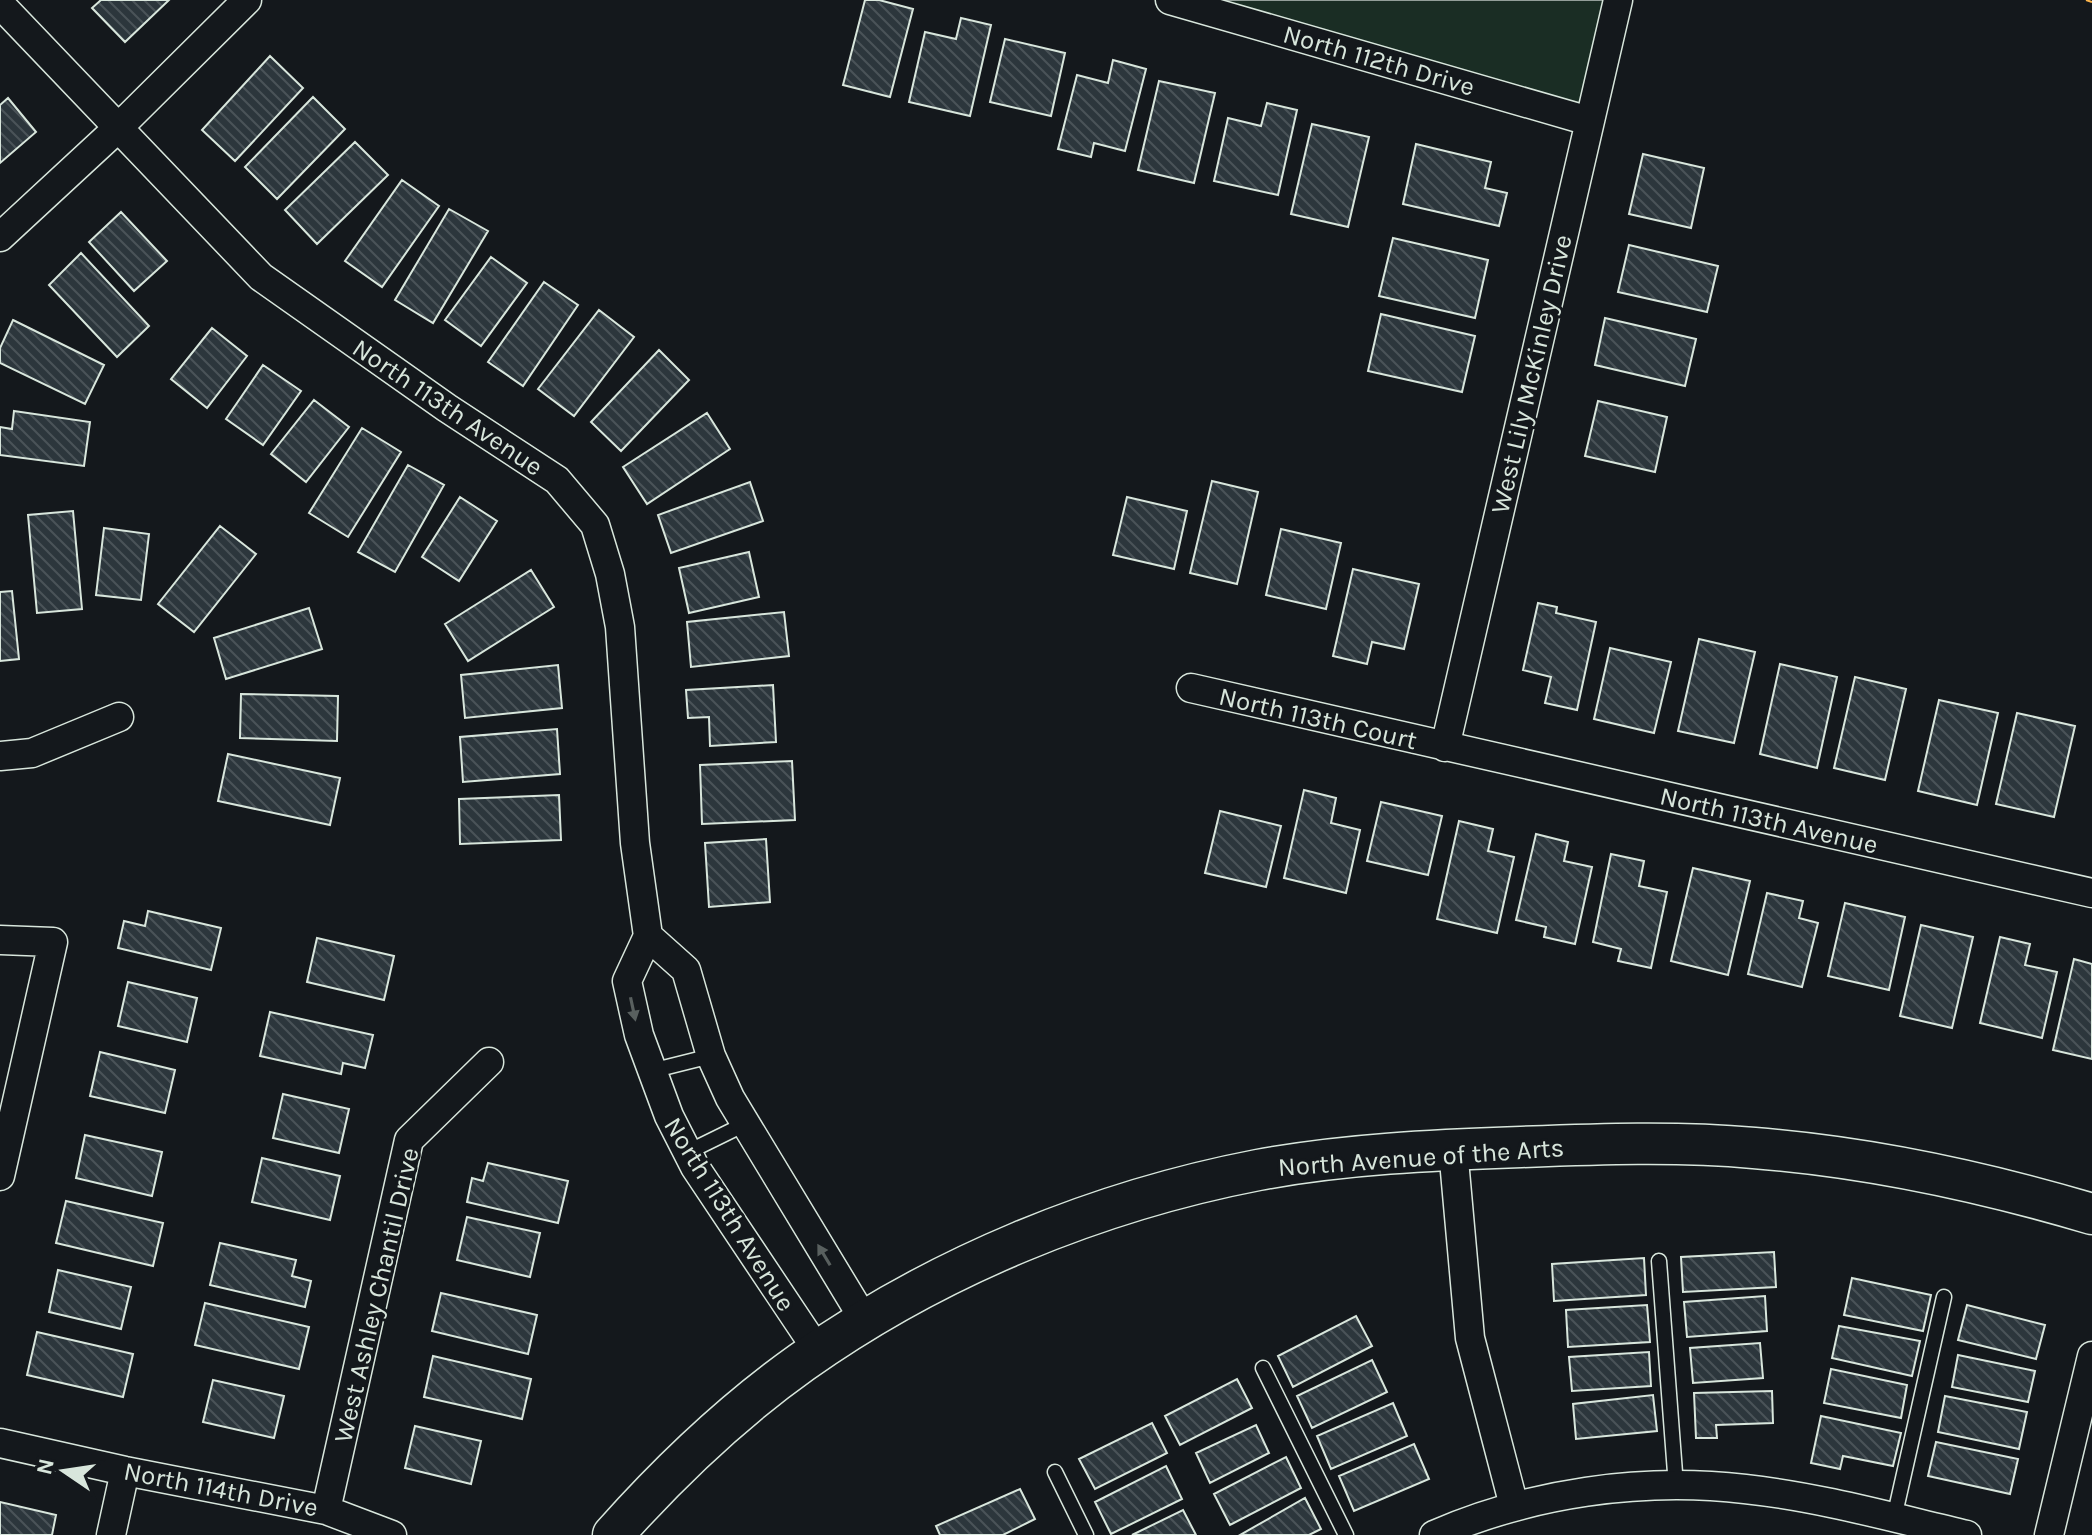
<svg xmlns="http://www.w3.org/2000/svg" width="2092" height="1535" viewBox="0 0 2092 1535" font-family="Karla,sans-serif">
<defs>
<pattern id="building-back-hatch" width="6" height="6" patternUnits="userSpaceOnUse" patternTransform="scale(2)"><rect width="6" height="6" fill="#2c363c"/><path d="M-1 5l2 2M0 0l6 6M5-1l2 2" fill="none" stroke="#4a5358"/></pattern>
</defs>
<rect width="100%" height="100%" fill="#14181c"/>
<path fill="#1a2d24" stroke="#939e99" stroke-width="2" d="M 1171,0 L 1618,0 L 1589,121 Z"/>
<path fill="url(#building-back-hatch)" stroke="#d8e6dc" stroke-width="2" d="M 101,0 L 169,0 L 125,42 L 92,8 Z
M 865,0 L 879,0 L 913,9 L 890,97 L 843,85 Z
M 961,18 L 991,25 L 970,116 L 909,102 L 925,32 L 956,39 Z
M 1005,39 L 1065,53 L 1051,116 L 990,102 Z
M 270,56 L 303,88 L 235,161 L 202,130 Z
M 1113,60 L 1146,69 L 1125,151 L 1094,143 L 1091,157 L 1058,149 L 1077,75 L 1108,83 Z
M 1159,81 L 1215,93 L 1194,183 L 1138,170 Z
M 313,97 L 345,129 L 277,199 L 245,167 Z
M 8,98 L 36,132 L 0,163 L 0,105 Z
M 1267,103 L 1297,110 L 1278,195 L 1214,181 L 1228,118 L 1261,126 Z
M 1312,124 L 1369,137 L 1348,227 L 1291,214 Z
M 355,142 L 388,175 L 317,244 L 285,210 Z
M 1416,144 L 1491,162 L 1485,188 L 1507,193 L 1499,226 L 1403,204 Z
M 1643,154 L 1704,168 L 1691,228 L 1629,214 Z
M 402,180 L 439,206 L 382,287 L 345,261 Z
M 449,209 L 488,231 L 433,323 L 395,300 Z
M 121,212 L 167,261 L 134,291 L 89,242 Z
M 1393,238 L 1488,260 L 1475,318 L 1379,296 Z
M 1629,245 L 1718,266 L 1707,312 L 1618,292 Z
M 81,253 L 149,326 L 117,357 L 49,285 Z
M 491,257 L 527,283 L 481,346 L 445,320 Z
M 544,282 L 578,305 L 523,386 L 488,362 Z
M 599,310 L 634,337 L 574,416 L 538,389 Z
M 1381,314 L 1475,336 L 1462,392 L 1368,371 Z
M 1605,318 L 1696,339 L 1685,386 L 1595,365 Z
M 13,320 L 104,365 L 85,404 L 0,363 L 0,348 Z
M 212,328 L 247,356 L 207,408 L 171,379 Z
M 659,350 L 689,380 L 621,451 L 591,422 Z
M 263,365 L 301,391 L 263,445 L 226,419 Z
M 314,400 L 349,427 L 306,482 L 271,454 Z
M 1598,401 L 1667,417 L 1655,472 L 1585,456 Z
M 14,411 L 90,422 L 84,466 L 0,455 L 0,427 L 12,429 Z
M 707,413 L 730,449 L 647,504 L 623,467 Z
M 362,428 L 401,452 L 348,537 L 309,513 Z
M 408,465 L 444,485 L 395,572 L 358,552 Z
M 1212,481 L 1258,492 L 1237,584 L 1190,573 Z
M 750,482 L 763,521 L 671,553 L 658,515 Z
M 460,497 L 497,521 L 459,581 L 422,557 Z
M 1127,497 L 1187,511 L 1174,569 L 1113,555 Z
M 73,511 L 82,609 L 37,613 L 28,515 Z
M 220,526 L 256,554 L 194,632 L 158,604 Z
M 104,528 L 149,534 L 141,600 L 96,595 Z
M 1281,529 L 1341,543 L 1326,609 L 1266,595 Z
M 749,552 L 759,597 L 689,613 L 679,568 Z
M 1353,569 L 1419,584 L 1404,649 L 1372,642 L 1367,664 L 1333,656 Z
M 531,570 L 554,607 L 468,661 L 445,624 Z
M 12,591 L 19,659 L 0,661 L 0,592 Z
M 1538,603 L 1557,607 L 1556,613 L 1596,622 L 1577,710 L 1545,703 L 1551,677 L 1523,670 Z
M 309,608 L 322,649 L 226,679 L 214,638 Z
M 784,612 L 789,656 L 691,667 L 687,622 Z
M 1699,639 L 1755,652 L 1734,743 L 1678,731 Z
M 1610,648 L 1671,662 L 1654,733 L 1594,719 Z
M 1780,664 L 1837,677 L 1817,768 L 1760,754 Z
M 558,665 L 562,708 L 465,718 L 461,675 Z
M 1855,677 L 1906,689 L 1885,780 L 1834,768 Z
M 773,685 L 776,742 L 710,746 L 709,717 L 688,718 L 686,690 Z
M 241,694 L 338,696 L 337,741 L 240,738 Z
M 1939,700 L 1998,713 L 1977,805 L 1918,791 Z
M 2017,713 L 2075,726 L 2054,817 L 1996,804 Z
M 557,729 L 560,774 L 463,782 L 460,737 Z
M 228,754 L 340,778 L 330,825 L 218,801 Z
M 792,761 L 795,820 L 702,824 L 700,765 Z
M 1304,790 L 1336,798 L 1331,823 L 1360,830 L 1346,893 L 1284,878 Z
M 559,795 L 561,840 L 460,844 L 459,799 Z
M 1381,802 L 1442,816 L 1428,875 L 1367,861 Z
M 1220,811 L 1281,826 L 1266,887 L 1205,873 Z
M 1459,821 L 1493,829 L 1488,851 L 1514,857 L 1497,933 L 1437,919 Z
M 1536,834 L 1568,842 L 1564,861 L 1592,867 L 1575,944 L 1544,937 L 1546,927 L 1516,920 Z
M 766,839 L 770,902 L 709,907 L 705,843 Z
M 1611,854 L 1644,861 L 1639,886 L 1667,892 L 1651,968 L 1618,961 L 1621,949 L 1593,942 Z
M 1693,868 L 1750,881 L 1728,975 L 1671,961 Z
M 1767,893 L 1803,901 L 1799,918 L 1818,923 L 1802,987 L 1748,974 Z
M 1845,903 L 1905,917 L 1889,990 L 1828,976 Z
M 148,911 L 221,928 L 211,970 L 118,948 L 124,921 L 145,926 Z
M 1921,925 L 1973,937 L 1952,1028 L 1900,1016 Z
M 2000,937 L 2030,944 L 2025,965 L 2057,972 L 2042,1038 L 1980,1023 Z
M 317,938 L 394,956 L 384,1000 L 307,982 Z
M 2074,959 L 2092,964 L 2092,1059 L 2053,1050 Z
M 128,982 L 197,998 L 187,1042 L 118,1026 Z
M 270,1012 L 373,1035 L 365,1068 L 343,1063 L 341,1074 L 260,1056 Z
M 100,1052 L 175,1070 L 165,1113 L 90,1096 Z
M 283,1094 L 349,1109 L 339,1153 L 273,1138 Z
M 85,1135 L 162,1152 L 152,1196 L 76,1178 Z
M 262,1158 L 340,1176 L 330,1220 L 252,1202 Z
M 488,1163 L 568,1181 L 558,1223 L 467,1202 L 472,1178 L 483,1181 Z
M 66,1201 L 163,1223 L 153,1266 L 56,1243 Z
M 467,1217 L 540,1233 L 530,1277 L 457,1260 Z
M 220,1243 L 296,1260 L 292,1276 L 311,1281 L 305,1307 L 210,1285 Z
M 1774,1252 L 1776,1287 L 1683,1292 L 1681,1257 Z
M 1644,1258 L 1646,1295 L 1554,1301 L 1552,1264 Z
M 58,1270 L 131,1287 L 121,1329 L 49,1312 Z
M 1852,1278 L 1931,1295 L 1923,1331 L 1844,1315 Z
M 441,1293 L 537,1315 L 528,1354 L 432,1331 Z
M 1765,1296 L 1767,1331 L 1687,1337 L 1684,1302 Z
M 205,1303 L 309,1327 L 299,1369 L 195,1345 Z
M 1647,1305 L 1650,1342 L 1568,1347 L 1566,1310 Z
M 1967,1305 L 2045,1325 L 2036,1359 L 1958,1340 Z
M 1356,1316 L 1372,1346 L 1293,1387 L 1278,1356 Z
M 1839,1326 L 1920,1341 L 1912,1376 L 1832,1358 Z
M 37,1332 L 133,1354 L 123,1397 L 27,1375 Z
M 1760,1343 L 1763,1378 L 1693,1383 L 1690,1348 Z
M 1649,1352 L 1651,1386 L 1572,1391 L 1569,1357 Z
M 1958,1355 L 2035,1371 L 2028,1402 L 1952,1387 Z
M 433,1356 L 531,1379 L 522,1419 L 424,1397 Z
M 1372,1360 L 1387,1392 L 1312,1428 L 1297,1396 Z
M 1831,1369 L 1907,1385 L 1901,1418 L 1824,1403 Z
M 1237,1379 L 1252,1408 L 1180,1445 L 1165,1416 Z
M 213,1380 L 284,1396 L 274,1438 L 203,1422 Z
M 1772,1391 L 1773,1423 L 1716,1425 L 1717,1438 L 1696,1438 L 1694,1393 Z
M 1653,1395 L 1657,1431 L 1576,1439 L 1573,1404 Z
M 1945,1396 L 2027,1412 L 2019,1449 L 1938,1432 Z
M 1393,1403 L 1407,1436 L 1331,1469 L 1317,1436 Z
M 1821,1416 L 1901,1433 L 1893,1466 L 1843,1456 L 1840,1469 L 1811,1463 Z
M 1152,1423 L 1167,1453 L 1095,1489 L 1079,1459 Z
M 1256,1425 L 1269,1453 L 1210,1483 L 1196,1453 Z
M 415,1426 L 481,1441 L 471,1484 L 405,1468 Z
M 1936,1442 L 2018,1459 L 2010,1494 L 1928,1476 Z
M 1414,1444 L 1429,1479 L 1354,1511 L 1339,1476 Z
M 1286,1457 L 1301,1488 L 1230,1525 L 1214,1494 Z
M 1166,1466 L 1182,1499 L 1111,1534 L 1095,1502 Z
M 1020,1489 L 1035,1519 L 1003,1535 L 940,1535 L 936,1526 Z
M 1305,1498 L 1321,1529 L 1309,1535 L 1240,1535 Z
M 0,1502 L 56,1515 L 52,1535 L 0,1535 Z
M 1183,1510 L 1196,1535 L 1132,1535 Z"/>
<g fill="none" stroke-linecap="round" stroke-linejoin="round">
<defs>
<path id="lane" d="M 651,1071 L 711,1056
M 688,1152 L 745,1124
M 1659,1261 L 1676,1486
M 1263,1368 L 1346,1535
M 1055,1472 L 1086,1535
M 1894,1518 L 1944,1297"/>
<path id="street" d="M 1170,0 L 1589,121
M 0,4 L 261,277 L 447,408 L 557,480 L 595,525 L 610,574 L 620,627 L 635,843 L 648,936 L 627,981 L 639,1035 L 669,1116 L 695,1167 L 818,1351
M 0,237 L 119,127 L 247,0
M 1191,688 L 2092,893
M 1445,747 L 1618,0
M 0,756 L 32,753 L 119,717
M 648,936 L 686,970 L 711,1056 L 730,1098 L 865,1321
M 0,940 L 53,942 L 0,1176
M 1453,1149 L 1470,1338 L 1514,1506
M 0,1443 L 125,1471 L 326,1510 L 392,1535
M 326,1510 L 409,1140 L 489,1062
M 111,1535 L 125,1471
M 1434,1535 C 1530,1493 1641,1477 1745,1489 C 1820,1497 1894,1518 1967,1535
M 2049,1535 L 2092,1356"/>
<path id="secondary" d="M 613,1535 C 670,1471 733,1411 802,1362 C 936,1267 1097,1201 1258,1170 C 1344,1154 1434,1150 1521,1147 C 1599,1144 1677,1141 1754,1148 C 1869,1157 1981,1181 2092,1214"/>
</defs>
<use href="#lane" stroke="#d8e6dc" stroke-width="17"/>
<use href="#street" stroke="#d8e6dc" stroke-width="31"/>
<use href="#secondary" stroke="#d8e6dc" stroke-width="43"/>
<use href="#lane" stroke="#14181c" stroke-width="14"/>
<use href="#street" stroke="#14181c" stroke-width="28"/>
<use href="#secondary" stroke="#14181c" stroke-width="40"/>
<path stroke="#ffb74d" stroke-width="2" stroke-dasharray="28 6 4 6" stroke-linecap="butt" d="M 2086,0 L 2092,2"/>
</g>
<defs><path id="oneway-solid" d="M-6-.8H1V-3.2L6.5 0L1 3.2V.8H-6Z" transform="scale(2)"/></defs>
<g fill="#59605f">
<use href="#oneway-solid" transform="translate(633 1009) rotate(78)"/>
<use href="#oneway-solid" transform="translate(824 1255) rotate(-121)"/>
</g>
<g text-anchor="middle" stroke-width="6" stroke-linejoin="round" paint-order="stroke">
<g font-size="26" fill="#d8e6dc" stroke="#14181c">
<text transform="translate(1379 60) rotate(16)" y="9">North 112th Drive</text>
<text transform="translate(1531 374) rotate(-77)" y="9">West Lily McKinley Drive</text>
<text transform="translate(448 407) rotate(34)" y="9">North 113th Avenue</text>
<text transform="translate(1318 718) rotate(13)" y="9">North 113th Court</text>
<text transform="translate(1769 820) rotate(13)" y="9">North 113th Avenue</text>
<text transform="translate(1421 1157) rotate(-4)" y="9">North Avenue of the Arts</text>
<text transform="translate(730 1214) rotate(58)" y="9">North 113th Avenue</text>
<text transform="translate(376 1295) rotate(-77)" y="9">West Ashley Chantil Drive</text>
<text transform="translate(221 1489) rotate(11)" y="9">North 114th Drive</text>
</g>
</g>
<g transform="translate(64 1471) rotate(283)" stroke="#14181c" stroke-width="6" paint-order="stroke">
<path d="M0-6L14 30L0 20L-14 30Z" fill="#d8e6dc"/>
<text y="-12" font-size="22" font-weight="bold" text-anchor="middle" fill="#d8e6dc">N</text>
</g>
</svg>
